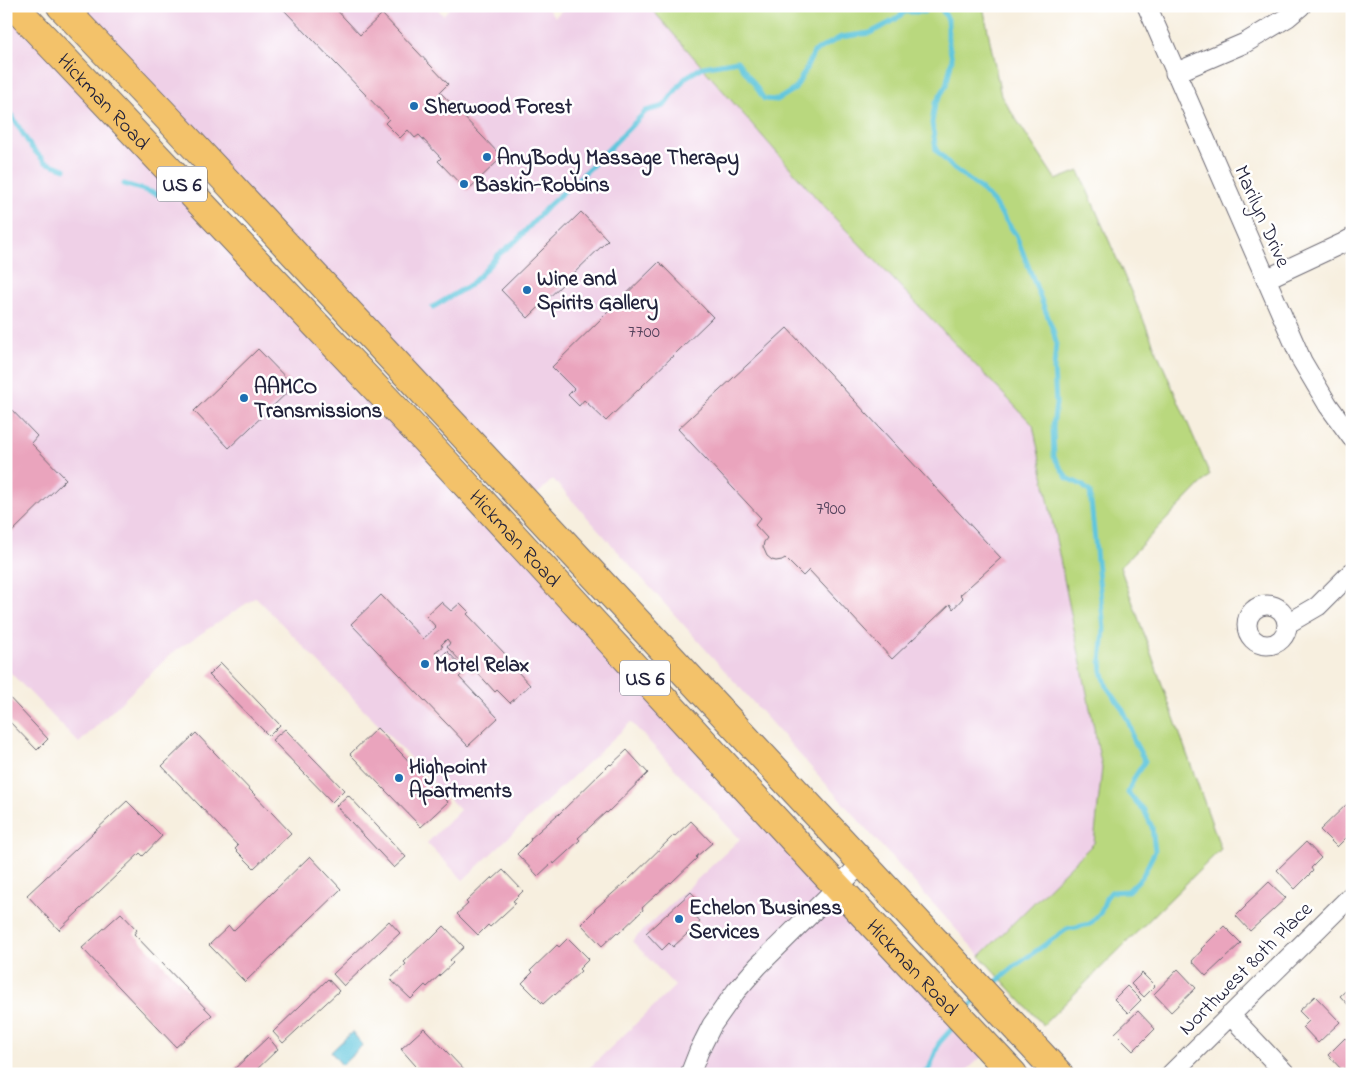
<svg xmlns="http://www.w3.org/2000/svg" width="1358" height="1080" viewBox="0 0 1358 1080" font-family="'Indie Flower',sans-serif">
<rect width="100%" height="100%" fill="#fff"/>
<filter id="ink" filterUnits="userSpaceOnUse"><feTurbulence type="fractalNoise" baseFrequency=".02" numOctaves="2"/><feDisplacementMap in="SourceGraphic" scale="10" xChannelSelector="R" yChannelSelector="G"/><feConvolveMatrix kernelMatrix="1 2 1 2 8 2 1 2 1" color-interpolation-filters="sRGB"/></filter>
<filter id="wash" filterUnits="userSpaceOnUse"><feTurbulence type="fractalNoise" baseFrequency=".0096" numOctaves="4" result="noise"/><feDisplacementMap in="SourceGraphic" scale="20" xChannelSelector="R" yChannelSelector="G"/><feGaussianBlur stdDeviation="1.12" result="paint"/><feColorMatrix in="noise" values="0 0 0 0 0 0 0 0 0 0 0 0 0 0 0 0 0 1.4 0 .05"/><feComposite in="paint" operator="in"/></filter>
<g filter="url(#wash)">
<rect width="100%" height="100%" fill="#f7efdf"/>
<path fill="#efd0e7" d="M 6,6 L 990,1049 L 963,1074 L 583,1074 L 675,986 L 632,941 L 740,839 L 631,722 L 463,880 L 427,843 L 460,810 L 256,597 L 172,653 L 79,743 L 6,668 Z
M 61,6 L 435,6 L 443,15 L 452,6 L 545,6 L 555,17 L 566,6 L 649,6 L 826,209 L 1033,425 L 1102,768 L 1094,843 L 980,956 L 553,479 L 527,504 Z"/>
<path fill="#b9d87e" stroke="#6e7d5c" d="M 649,6 L 983,6 L 1001,96 L 1056,180 L 1079,171 L 1210,475 L 1120,567 L 1221,849 L 1043,1025 L 980,956 L 1094,843 L 1102,768 L 1033,425 L 826,209 Z"/>
<path fill="#60c6dd" stroke="#41748c" d="M 352,1032 L 363,1045 L 342,1065 L 331,1052 Z"/>
<g fill="none" stroke-linecap="round" stroke-linejoin="round">
<path stroke="#60c6dd" stroke-width="5" d="M 941,6 L 942,10 L 948,19 L 948,39 L 952,59 L 946,86 L 935,104 L 932,123 L 936,150 L 953,168 L 981,189 L 994,203 L 1016,235 L 1053,330 L 1056,342 L 1054,369 L 1056,404 L 1053,426 L 1054,457 L 1067,478 L 1082,485 L 1090,492 L 1104,629 L 1101,662 L 1102,671 L 1107,687 L 1122,708 L 1131,728 L 1133,739 L 1145,761 L 1134,778 L 1128,793 L 1144,810 L 1152,827 L 1155,851 L 1142,877 L 1128,891 L 1111,892 L 1106,898 L 1101,912 L 1090,924 L 1067,929 L 1016,965 L 989,988
M 6,111 L 12,116 L 31,147 L 45,162 L 65,169
M 124,184 L 167,197
M 433,307 L 470,285 L 485,270 L 498,255 L 517,240 L 548,206 L 590,168 L 646,111 L 664,106 L 686,77 L 703,67 L 737,61 L 753,82 L 764,99 L 777,100 L 795,89 L 804,73 L 814,52 L 841,37 L 870,33 L 893,21 L 905,12 L 924,12 L 930,6
M 965,1013 L 977,998
M 923,1074 L 929,1069 L 939,1043 L 955,1025"/>
</g>
<g id="blocks">
<path fill="#eaa4bd" d="M 284,6 L 333,6 L 360,35 L 382,14 L 448,84 L 440,92 L 502,157 L 467,191 L 438,161 L 441,158 L 419,135 L 415,138 L 408,130 L 400,138 L 385,123 L 389,119 L 284,10 Z
M 581,212 L 608,240 L 528,318 L 501,290 Z
M 659,262 L 713,317 L 606,421 L 584,400 L 579,406 L 568,395 L 574,389 L 552,367 Z
M 787,328 L 1001,558 L 960,595 L 963,598 L 953,609 L 950,604 L 892,659 L 809,570 L 803,576 L 785,558 L 782,560 L 776,561 L 772,560 L 767,556 L 763,547 L 764,542 L 767,538 L 755,525 L 761,518 L 678,429 Z
M 258,349 L 294,386 L 229,448 L 194,411 Z
M 6,404 L 37,436 L 31,443 L 66,479 L 6,538 Z
M 381,595 L 423,639 L 436,627 L 426,616 L 441,602 L 451,611 L 460,603 L 469,612 L 467,614 L 507,656 L 505,658 L 530,685 L 510,703 L 497,690 L 495,692 L 476,671 L 473,674 L 447,647 L 450,643 L 447,639 L 441,645 L 443,646 L 435,652 L 440,658 L 447,651 L 466,671 L 459,677 L 498,718 L 468,746 L 351,624 Z
M 221,663 L 280,725 L 269,736 L 209,675 Z
M 6,694 L 48,739 L 37,750 L 6,718 Z
M 377,728 L 448,802 L 421,827 L 350,754 Z
M 285,729 L 344,790 L 332,802 L 272,740 Z
M 196,733 L 291,833 L 254,868 L 235,849 L 238,846 L 162,766 Z
M 627,750 L 648,773 L 607,813 L 606,812 L 578,838 L 580,840 L 554,864 L 553,862 L 538,876 L 517,854 L 531,840 L 530,839 L 557,815 L 558,815 L 610,764 L 611,765 Z
M 348,795 L 406,857 L 394,868 L 336,806 Z
M 127,801 L 162,836 L 143,856 L 140,853 L 59,930 L 27,895 Z
M 1348,803 L 1352,807 L 1352,826 L 1350,828 L 1352,832 L 1337,847 L 1320,830 Z
M 691,821 L 712,843 L 696,857 L 697,858 L 671,883 L 670,882 L 642,908 L 643,910 L 618,934 L 617,932 L 602,946 L 581,924 L 595,910 L 595,909 L 621,886 L 622,886 L 674,835 L 675,836 Z
M 1306,842 L 1321,858 L 1311,868 L 1313,871 L 1295,889 L 1277,870 Z
M 310,856 L 341,889 L 245,982 L 209,945 L 229,926 L 233,931 Z
M 503,870 L 523,891 L 513,901 L 516,903 L 490,927 L 488,925 L 478,935 L 457,914 L 468,904 L 466,902 L 492,877 L 493,879 Z
M 1269,882 L 1286,898 L 1250,931 L 1236,916 L 1246,906 L 1245,905 Z
M 691,892 L 705,907 L 695,916 L 700,922 L 673,947 L 669,943 L 662,950 L 646,933 Z
M 121,913 L 137,930 L 134,934 L 212,1015 L 176,1047 L 82,948 Z
M 389,921 L 400,933 L 344,986 L 333,974 Z
M 444,926 L 464,947 L 450,960 L 453,963 L 427,987 L 425,985 L 411,999 L 390,979 L 406,964 L 404,962 L 429,938 L 431,939 Z
M 1224,926 L 1241,943 L 1206,976 L 1192,961 L 1202,950 L 1201,949 Z
M 568,938 L 589,959 L 579,969 L 581,971 L 555,995 L 554,994 L 543,1004 L 522,983 L 533,972 L 531,970 L 557,945 L 559,947 Z
M 1178,969 L 1196,988 L 1171,1012 L 1154,994 Z
M 1142,973 L 1155,986 L 1144,997 L 1131,984 Z
M 328,979 L 339,991 L 283,1043 L 273,1032 Z
M 1352,985 L 1352,1009 L 1340,996 Z
M 1127,986 L 1141,1000 L 1128,1013 L 1114,999 Z
M 1315,996 L 1340,1022 L 1318,1043 L 1303,1027 L 1309,1021 L 1299,1011 Z
M 1138,1011 L 1155,1029 L 1133,1051 L 1115,1033 Z
M 424,1028 L 468,1074 L 423,1074 L 401,1049 Z
M 268,1037 L 278,1049 L 252,1074 L 229,1074 Z
M 1345,1038 L 1352,1045 L 1352,1074 L 1349,1074 L 1344,1068 L 1342,1070 L 1328,1055 Z"/>
</g>
</g>
<g filter="url(#ink)">
<use href="#blocks" fill-opacity="0" stroke="#6d6a74" stroke-width="1"/>
<g fill="none" stroke-linecap="round" stroke-linejoin="round">
<defs>
<path id="street" d="M 1147,6 L 1302,361 L 1328,405 L 1352,438
M 1175,73 L 1245,43 L 1288,17 L 1301,6
M 1266,279 L 1343,243 L 1352,238
M1247 625a20 20 0 1 1 40 0a20 20 0 1 1-40 0Z
M 1287,624 L 1318,606 L 1352,572
M 1230,1015 L 1286,1074
M 690,1074 L 699,1051 L 712,1025 L 736,991 L 758,966 L 862,863
M 1171,1074 L 1352,895"/>
<g id="primary">
<path id="s1" d="M 14,6 L 425,440 L 817,865 L 1013,1074"/>
<path d="M 61,6 L 164,114 L 1059,1074"/>
</g>
</defs>
<use href="#street" stroke="#6d6a74" stroke-width="21"/>
<use href="#primary" stroke="#6d6a74" stroke-width="30"/>
<use href="#street" stroke="#fff" stroke-width="19"/>
<use href="#primary" stroke="#f3c26a" stroke-width="28"/>
</g>
</g>
<g fill="#1f6fb2" stroke="#fff" stroke-width="2">
<circle cx="414" cy="106" r="5"/>
<circle cx="487" cy="157" r="5"/>
<circle cx="464" cy="184" r="5"/>
<circle cx="527" cy="290" r="5"/>
<circle cx="244" cy="398" r="5"/>
<circle cx="425" cy="664" r="5"/>
<circle cx="399" cy="778" r="5"/>
<circle cx="679" cy="919" r="5"/>
</g>
<g text-anchor="middle" stroke-width="5" stroke-linejoin="round" paint-order="stroke">
<g font-size="19" fill="#54425c">
<text x="644" y="337">7700</text>
<text x="831" y="514">7900</text>
</g>
<g fill="#fff" stroke="#646476" stroke-width="1">
<rect x="157" y="166.5" width="50" height="35" rx="4"/>
<rect x="620" y="660.5" width="50" height="35" rx="4"/>
</g>
<g font-size="20" font-weight="bold" fill="#22223b">
<text x="182" y="191">US 6</text>
<text x="645" y="685">US 6</text>
</g>
<g font-size="21" fill="#22223b" stroke="#fff">
<text dy="7" stroke="none"><textPath href="#s1" startOffset="131">Hickman Road</textPath></text>
<text transform="translate(1263 216) rotate(66)" y="7">Marilyn Drive</text>
<text dy="7" stroke="none"><textPath href="#s1" startOffset="731">Hickman Road</textPath></text>
<text dy="7" stroke="none"><textPath href="#s1" startOffset="1316">Hickman Road</textPath></text>
<text transform="translate(1245 968) rotate(-45)" y="7">Northwest 80th Place</text>
</g>
<g font-size="21" font-weight="bold" fill="#22223b" stroke="#fff" text-anchor="start">
<text x="424" y="113">Sherwood Forest</text>
<text x="497" y="164">AnyBody Massage Therapy</text>
<text x="474" y="191">Baskin-Robbins</text>
<text x="537" y="285">Wine and<tspan x="537" dy="24">Spirits Gallery</tspan></text>
<text x="254" y="393">AAMCO<tspan x="254" dy="24">Transmissions</tspan></text>
<text x="435" y="671">Motel Relax</text>
<text x="409" y="773">Highpoint<tspan x="409" dy="24">Apartments</tspan></text>
<text x="689" y="914">Echelon Business<tspan x="689" dy="24">Services</tspan></text>
</g>
</g>
<rect width="1358" height="1080" fill="none" stroke="#fff" stroke-width="25"/>
</svg>
